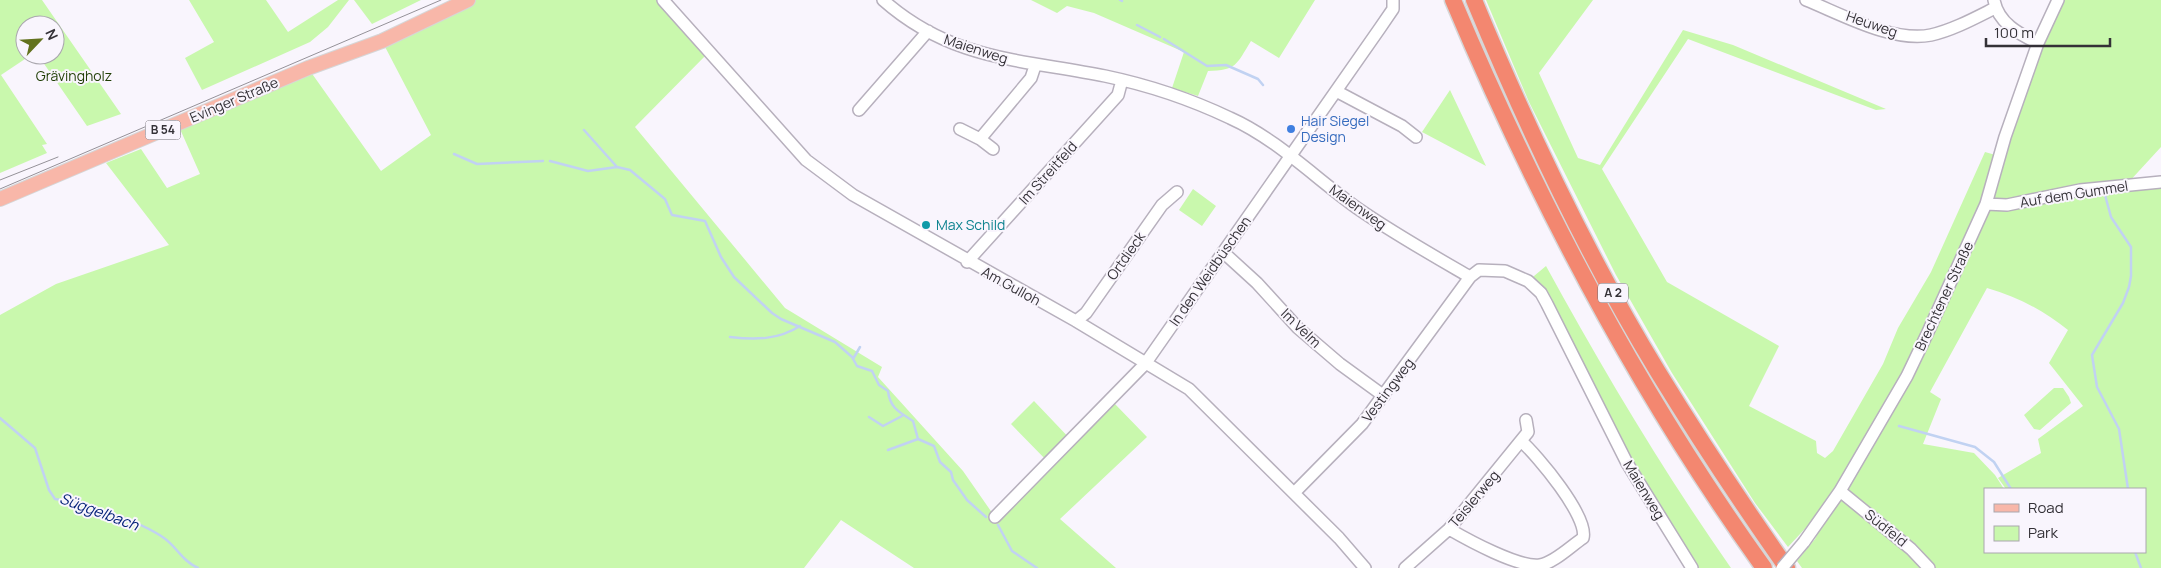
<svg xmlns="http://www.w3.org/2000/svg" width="2161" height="568" viewBox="0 0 2161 568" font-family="Manrope,sans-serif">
<rect width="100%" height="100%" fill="#f9f5fd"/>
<path fill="#c9f8ad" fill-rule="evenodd" d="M 0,0 L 42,0 L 121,114 L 87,126 L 38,55 L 55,55 L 55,25 L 25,25 L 25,55 L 31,55 L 1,75 L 47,144 L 42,145 L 47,153 L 0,173 Z
M 189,0 L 266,0 L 288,32 L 338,0 L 349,0 L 328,27 L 310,42 L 202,90 L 185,58 L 214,42 Z
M 354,0 L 421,0 L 372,24 Z
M 468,0 L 663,0 L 709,52 L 635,127 L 785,308 L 882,367 L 878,377 L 963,471 L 995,517 L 1051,465 L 1011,424 L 1034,401 L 1074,443 L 1114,403 L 1147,437 L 1060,519 L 1116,568 L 914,568 L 841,520 L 804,568 L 0,568 L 0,315 L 56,284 L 169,245 L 106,163 L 141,149 L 167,188 L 200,174 L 180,129 L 308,68 L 381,171 L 431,135 L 382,41 Z
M 1031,0 L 1315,0 L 1279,58 L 1251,41 C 1236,65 1237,70 1208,71 L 1198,96 L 1172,88 L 1184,52 L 1094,13 L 1067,6 L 1057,13 Z
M 1486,0 L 1593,0 L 1539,73 L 1578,158 L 1600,165 L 1683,30 L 1733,45 L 1886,109 L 1876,110 L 1688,39 L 1602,169 L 1667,282 L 1779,346 L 1749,406 L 1816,441 L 1817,453 L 1825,458 L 1833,451 L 1883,364 L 1898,328 L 1931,272 L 1985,152 L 1999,156 L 2058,0 L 2161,0 L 2161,147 L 2127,184 L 2161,182 L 2161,568 L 1802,568 L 1797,561 L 1815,539 L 1839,492 L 1788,547 L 1755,503 L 1672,373 L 1616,275 L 1529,102 ZM 1987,288 C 2018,297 2043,310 2068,330 L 2049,363 L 2083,406 L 2038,439 L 2041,453 L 1998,478 L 2006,489 L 2145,489 L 2145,552 L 1985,552 L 1985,489 L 2004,489 L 1995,475 L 1974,453 L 1923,444 L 1941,399 L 1930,392 Z
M 1450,90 L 1486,166 L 1422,132 Z
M 1193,189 L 1216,206 L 1202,226 L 1179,210 Z
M 1546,266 C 1603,370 1663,471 1731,568 L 1692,568 L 1528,281 Z
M 2054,388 L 2063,388 L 2069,397 L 2071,403 L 2040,430 L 2034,429 L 2024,415 Z"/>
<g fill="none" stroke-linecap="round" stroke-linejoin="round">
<path stroke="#c1d2f2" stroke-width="2.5" d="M 1120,0 L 1122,1
M 1137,25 L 1160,37
M 1164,39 L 1207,66 L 1226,65 L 1258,79 L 1263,85
M 584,130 L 617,167
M 454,154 L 477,164 L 543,161
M 550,161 L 588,171 L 617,167 L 630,170 L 665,199 L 672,215 L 705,221 L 721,257 L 734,277 L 772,313 L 781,319 L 835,342 L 852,357 L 857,366 L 872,371 L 879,385 L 888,391 C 890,408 899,412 913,421 L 918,439 L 934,446 L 940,462 L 951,472 L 953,480 L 967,500 L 986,517
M 2105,195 L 2111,217 L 2131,247 L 2131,276 L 2129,287 L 2123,303 L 2092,355 L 2097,387 L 2119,429 L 2128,489
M 730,337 C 755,340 778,340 800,326
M 853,359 L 860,347
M 869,417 L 883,426 L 902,416
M 0,418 L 35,448 L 49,490 L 55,499 C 84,503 140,521 164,538 C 177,547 181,560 198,568
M 1899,426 L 1975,447 L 1994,462 L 2011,489
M 888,450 L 918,439
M 998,525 L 1012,551 L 1037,568
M 2135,552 L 2141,568"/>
<defs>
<path id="minor" d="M 663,0 L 806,160 L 853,195 L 1076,321 L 1189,389 L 1339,538 L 1365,568
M 883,0 C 952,61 1021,59 1105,76 C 1148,85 1190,99 1230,118 C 1277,139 1315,178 1357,208 C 1393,233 1432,255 1470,277 L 1479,270 L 1505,271 L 1528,281 L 1541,293 L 1547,304 L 1627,463 L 1692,568
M 1806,0 C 1841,14 1893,43 1931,35 C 1953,30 1975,18 1995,8
M 1994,0 C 1998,23 2019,34 2038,43
M 1336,91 L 1402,126 L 1416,137
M 859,110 L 928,31
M 960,129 L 980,139
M 993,149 L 980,139 L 1031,78 L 1035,66
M 1986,204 L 2007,205 L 2080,190 L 2161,182
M 1223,252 L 1257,283 L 1298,328 L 1340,364 L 1384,396
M 967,262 L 1118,95 L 1122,80
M 1076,321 L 1086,313 L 1162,205 L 1177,192
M 1840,491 L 1911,549 L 1929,568
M 1294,493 L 1362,424 L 1470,277
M 995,517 L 1145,364 L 1380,28 L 1393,9 L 1393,0
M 1449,529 C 1468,540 1519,568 1540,565 C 1554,563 1571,546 1583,538 C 1589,517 1537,455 1521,441
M 1804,542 L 1840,491 L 1907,376 L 1928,332 L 1986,204 L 2005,137 L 2038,43 L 2058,0
M 1405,568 L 1449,529 L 1528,432 L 1526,420"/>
<path id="major" d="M 0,199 L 308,68 L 382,41 L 468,0"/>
<path id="highway" d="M 1453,0 C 1537,200 1637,391 1764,568
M 1474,0 C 1527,128 1586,254 1658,372 C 1699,439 1742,504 1787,568"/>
</defs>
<use href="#minor" stroke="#b7b0bd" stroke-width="14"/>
<use href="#major" stroke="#d6d6d7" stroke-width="16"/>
<use href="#highway" stroke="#d6d6d7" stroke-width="19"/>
<use href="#minor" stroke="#fff" stroke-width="11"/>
<use href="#major" stroke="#f8b7a9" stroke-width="14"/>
<use href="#highway" stroke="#f38770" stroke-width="16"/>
<path stroke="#959299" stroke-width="1" d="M 0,180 L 58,157
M 0,189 L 441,0"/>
<defs>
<path id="minor-bridge" d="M 1782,568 L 1804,542"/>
</defs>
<use href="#minor-bridge" stroke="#b7b0bd" stroke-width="14" stroke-linecap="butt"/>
<use href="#minor-bridge" stroke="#fff" stroke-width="11"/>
</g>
<circle fill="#3f7fe0" stroke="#f9f5fd" stroke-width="2" cx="1291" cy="129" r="5"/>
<circle fill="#0f9aa8" stroke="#f9f5fd" stroke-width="2" cx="926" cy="225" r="5"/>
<g text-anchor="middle" stroke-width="4" stroke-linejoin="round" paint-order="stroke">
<g fill="#f9f5fd" stroke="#6f6c72" stroke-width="1">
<rect x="145.5" y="120.5" width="35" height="19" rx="4"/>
<rect x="1598" y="283.5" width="30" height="19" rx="4"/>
</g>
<g font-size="12" font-weight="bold" fill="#343137">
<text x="163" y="134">B 54</text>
<text x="1613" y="297">A 2</text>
</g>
<g font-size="14" fill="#343137" stroke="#f9f5fd">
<text transform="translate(1872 24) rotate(19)" y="5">Heuweg</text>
<text transform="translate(976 49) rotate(18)" y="5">Maienweg</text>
<text transform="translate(234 100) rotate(-23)" y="5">Evinger Straße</text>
<text transform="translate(1048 173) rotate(-48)" y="5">Im Streitfeld</text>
<text transform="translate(2074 194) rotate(-9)" y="5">Auf dem Gummel</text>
<text transform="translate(1358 207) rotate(36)" y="5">Maienweg</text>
<text transform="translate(1126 256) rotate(-55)" y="5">Ortdieck</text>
<text transform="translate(1210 271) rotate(-55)" y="5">In den Weidbüschen</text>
<text transform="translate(1011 286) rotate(29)" y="5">Am Gulloh</text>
<text transform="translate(1944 296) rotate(-65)" y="5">Brechtener Straße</text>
<text transform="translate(1301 328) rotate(44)" y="5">Im Velm</text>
<text transform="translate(1388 390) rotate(-53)" y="5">Vestingweg</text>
<text transform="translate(1644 490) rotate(59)" y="5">Maienweg</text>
<text transform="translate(1474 499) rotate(-50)" y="5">Teislerweg</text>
<text transform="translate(1886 528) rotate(39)" y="5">Südfeld</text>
</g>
<g font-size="14" fill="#1f3e04" stroke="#f9f5fd">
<text x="74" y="81">Grävingholz</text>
</g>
<g font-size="14" fill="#366cbe" stroke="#f9f5fd" text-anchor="start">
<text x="1301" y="126">Hair Siegel<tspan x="1301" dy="16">Design</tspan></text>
</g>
<g font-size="14" fill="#0d838f" stroke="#f9f5fd" text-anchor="start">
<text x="936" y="230">Max Schild</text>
</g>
<g font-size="15" font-style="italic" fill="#042278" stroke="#f9f5fd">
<text transform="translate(99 512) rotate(20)" y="5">Süggelbach</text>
</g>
</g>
<rect x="1984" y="488" width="162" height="65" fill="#f9f5fd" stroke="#aaa7ae"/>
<rect x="1994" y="504" width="25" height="8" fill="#f8b7a9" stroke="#aaa7ae"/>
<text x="2028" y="513" font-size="15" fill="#343137">Road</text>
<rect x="1994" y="526" width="25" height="15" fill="#c9f8ad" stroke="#aaa7ae"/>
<text x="2028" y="538" font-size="15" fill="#343137">Park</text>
<g transform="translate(40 40) rotate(65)"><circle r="24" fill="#f9f5fd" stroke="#aaa7ae"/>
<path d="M0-4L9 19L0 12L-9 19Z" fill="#63721e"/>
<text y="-8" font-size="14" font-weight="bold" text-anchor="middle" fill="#343137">N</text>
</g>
<path d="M1986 38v8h124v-8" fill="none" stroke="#343137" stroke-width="2.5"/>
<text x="1994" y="38" font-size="15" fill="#343137" stroke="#f9f5fd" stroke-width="4" paint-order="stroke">100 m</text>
</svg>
